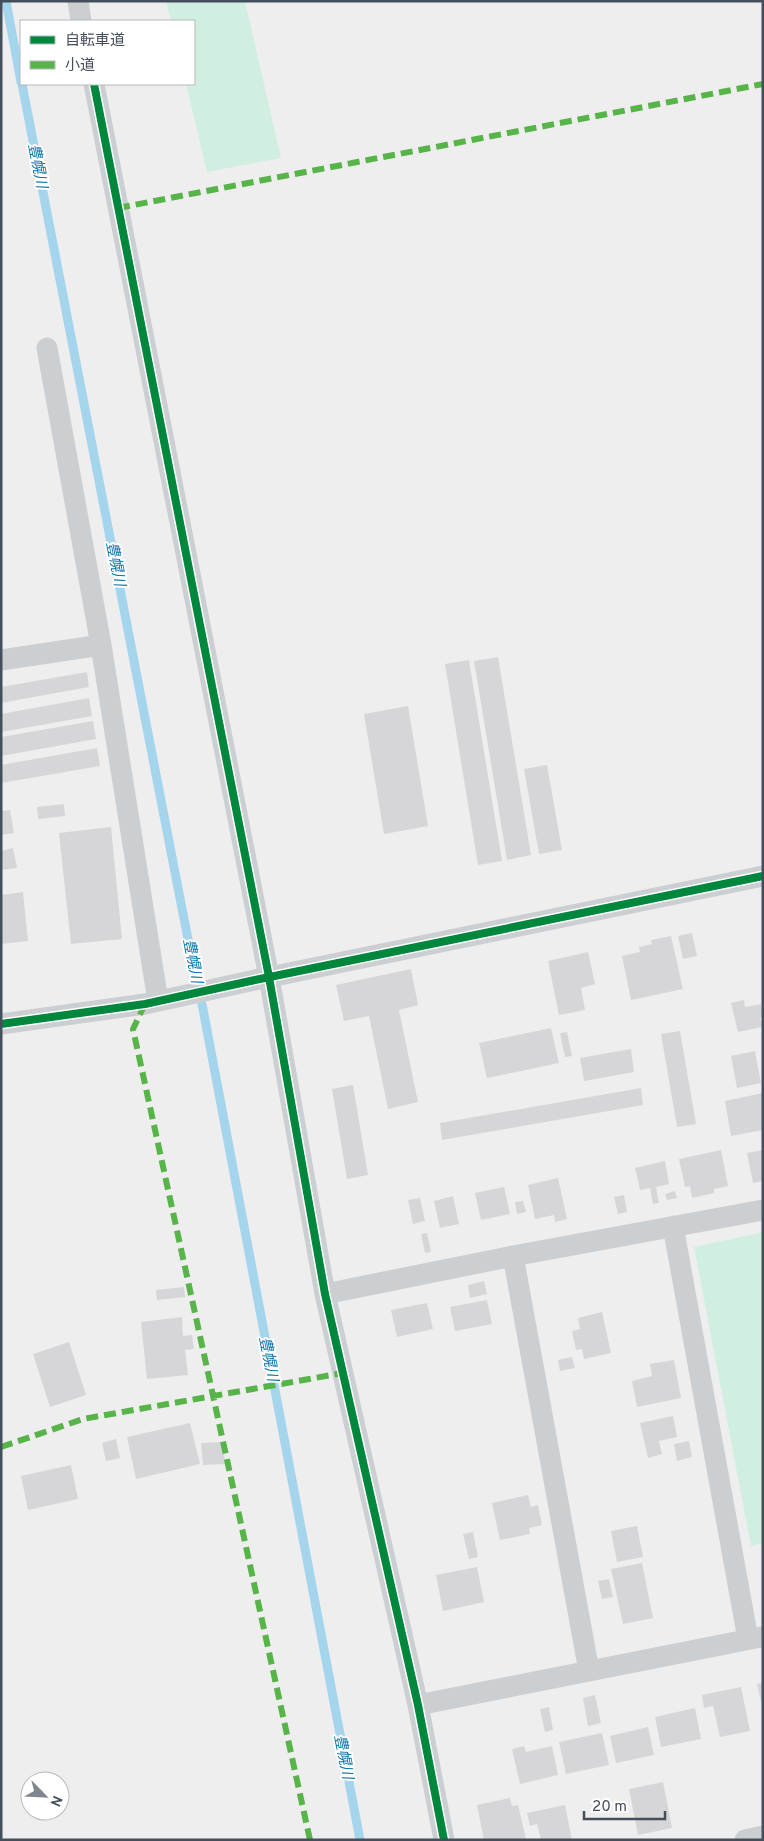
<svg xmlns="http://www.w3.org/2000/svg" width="764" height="1841" viewBox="0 0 764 1841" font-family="Overpass,'Noto Sans JP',sans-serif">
<rect width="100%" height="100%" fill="#efeeee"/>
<path fill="#d1efe0" d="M 166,1 L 245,1 L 281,158 L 207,172 L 186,84 L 194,84 L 194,21 L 171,21 Z
M 763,1232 L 763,1543 L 751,1546 L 694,1247 Z"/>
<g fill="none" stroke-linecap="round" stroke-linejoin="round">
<path stroke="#a5d5ed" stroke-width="9" d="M 6,1 L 21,82
M 22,84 L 192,960 L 203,1009 L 360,1840"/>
</g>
<path fill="#d6d6d9" d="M 498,657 L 531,855 L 507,860 L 474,661 Z
M 469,660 L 502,861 L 478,865 L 445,664 Z
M 87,672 L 89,687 L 1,703 L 1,687 Z
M 89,698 L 92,716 L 1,732 L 1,714 Z
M 408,706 L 428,826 L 384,834 L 364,714 Z
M 93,721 L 96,739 L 1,756 L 1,737 Z
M 97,748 L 100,766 L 1,783 L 1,765 Z
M 547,765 L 562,850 L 539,854 L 524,769 Z
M 64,804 L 65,816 L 38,819 L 37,807 Z
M 10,810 L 14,833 L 1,835 L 1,811 Z
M 111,827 L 122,939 L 71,944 L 59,833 Z
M 13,848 L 17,868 L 1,870 L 1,851 Z
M 23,892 L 28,941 L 1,944 L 1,895 Z
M 692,933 L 697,956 L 683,959 L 678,936 Z
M 671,936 L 683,989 L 631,1000 L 622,956 L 640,952 L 639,947 L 652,944 L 651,940 Z
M 588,952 L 595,984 L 581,988 L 585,1010 L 559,1015 L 548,961 Z
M 411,969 L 418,1005 L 399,1010 L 418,1102 L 388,1109 L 369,1016 L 344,1021 L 336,985 Z
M 744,1000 L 745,1007 L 761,1004 L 763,1017 L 760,1017 L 762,1027 L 738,1032 L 731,1003 Z
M 551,1028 L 559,1063 L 487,1078 L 479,1043 Z
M 680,1031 L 696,1124 L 677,1127 L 661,1034 Z
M 567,1032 L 572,1056 L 565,1057 L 560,1033 Z
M 631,1049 L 634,1072 L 584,1081 L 580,1058 Z
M 755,1051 L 761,1083 L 737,1088 L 731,1056 Z
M 353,1085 L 368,1175 L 347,1179 L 332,1089 Z
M 641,1088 L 643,1105 L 442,1140 L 440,1123 Z
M 763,1093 L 763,1130 L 731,1136 L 725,1101 Z
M 721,1150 L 728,1186 L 714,1189 L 714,1193 L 692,1198 L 690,1186 L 685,1187 L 679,1159 Z
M 763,1150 L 763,1181 L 753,1183 L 747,1153 Z
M 665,1161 L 669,1184 L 656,1187 L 659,1203 L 653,1204 L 650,1188 L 640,1190 L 635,1168 Z
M 558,1178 L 567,1219 L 555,1222 L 554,1215 L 535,1219 L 528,1185 Z
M 504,1187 L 510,1214 L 481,1220 L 475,1193 Z
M 675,1191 L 677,1198 L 667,1200 L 665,1194 Z
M 624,1195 L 627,1212 L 618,1214 L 614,1197 Z
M 453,1196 L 459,1224 L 440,1228 L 434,1201 Z
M 420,1198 L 425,1221 L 413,1224 L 408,1200 Z
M 523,1201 L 526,1212 L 517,1214 L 515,1202 Z
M 427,1233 L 431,1252 L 425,1253 L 421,1234 Z
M 484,1281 L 487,1294 L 470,1298 L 468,1285 Z
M 184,1287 L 185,1297 L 157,1300 L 156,1290 Z
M 487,1300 L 492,1324 L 455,1331 L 450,1307 Z
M 427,1303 L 433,1329 L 397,1337 L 391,1310 Z
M 602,1312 L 611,1353 L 584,1359 L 582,1349 L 576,1350 L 572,1331 L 580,1329 L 578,1318 Z
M 182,1317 L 183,1336 L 192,1335 L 194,1349 L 185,1350 L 188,1375 L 147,1379 L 141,1322 Z
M 69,1342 L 86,1395 L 50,1407 L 33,1354 Z
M 572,1357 L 575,1368 L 560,1371 L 558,1360 Z
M 674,1360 L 681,1398 L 637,1407 L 632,1381 L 652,1376 L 650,1364 Z
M 673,1416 L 677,1437 L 659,1441 L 662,1454 L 648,1458 L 640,1423 Z
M 190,1423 L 200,1464 L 136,1479 L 127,1437 Z
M 116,1439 L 120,1458 L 106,1461 L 102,1443 Z
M 689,1441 L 692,1457 L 677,1461 L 674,1444 Z
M 223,1442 L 225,1464 L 203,1465 L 201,1443 Z
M 71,1465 L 78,1499 L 28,1510 L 21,1476 Z
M 528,1495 L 531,1507 L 538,1505 L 542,1525 L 529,1528 L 530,1534 L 500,1540 L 492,1503 Z
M 637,1526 L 643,1557 L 617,1562 L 611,1531 Z
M 473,1532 L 478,1557 L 469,1559 L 463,1534 Z
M 642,1563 L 653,1618 L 623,1624 L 611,1569 Z
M 477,1567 L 484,1602 L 443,1611 L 436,1575 Z
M 609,1579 L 613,1597 L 602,1599 L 598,1581 Z
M 763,1683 L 763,1706 L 762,1706 L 757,1684 Z
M 741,1687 L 750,1731 L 720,1737 L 713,1706 L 704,1708 L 702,1695 Z
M 595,1695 L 601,1723 L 588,1726 L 583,1698 Z
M 549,1707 L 553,1730 L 545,1732 L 540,1709 Z
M 695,1708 L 701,1739 L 661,1747 L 655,1717 Z
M 648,1727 L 654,1755 L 616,1763 L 610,1736 Z
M 602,1733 L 609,1765 L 566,1774 L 559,1742 Z
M 524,1746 L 526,1752 L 552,1746 L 558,1775 L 520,1784 L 512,1749 Z
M 663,1782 L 672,1828 L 638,1835 L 629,1789 Z
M 510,1798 L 512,1806 L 518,1805 L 526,1839 L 484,1840 L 477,1805 Z
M 565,1805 L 572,1840 L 541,1840 L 537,1824 L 530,1826 L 527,1813 Z"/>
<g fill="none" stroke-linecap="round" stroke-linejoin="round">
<path stroke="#cccfd2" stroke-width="21" d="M 78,1 L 81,21
M 94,84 L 269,977 L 325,1294 L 418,1705 L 444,1840
M 47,348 L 101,645 L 158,1001
M 1,660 L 101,645
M 1,1024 L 145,1004 L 255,980 L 763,876
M 673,1226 L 748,1639
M 513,1256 L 589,1671
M 325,1294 L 513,1256 L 763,1210
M 418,1705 L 761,1637
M 745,1840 L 763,1836"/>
<path stroke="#57b448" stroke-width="6" stroke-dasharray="12 6" stroke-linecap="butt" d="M 118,208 L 763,84
M 145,1004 L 133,1029 L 310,1840
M 1,1447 L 83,1419 L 343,1373"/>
<defs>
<path id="cycleway" d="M 94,84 L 269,977 L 325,1294 L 418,1705 L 444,1840
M 1,1024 L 145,1004 L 255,980 L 763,876"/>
</defs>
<use href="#cycleway" stroke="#fff" stroke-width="11"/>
<use href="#cycleway" stroke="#00873e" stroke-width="8"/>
</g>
<g text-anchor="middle" stroke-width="4" stroke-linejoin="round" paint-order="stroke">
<g font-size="15" font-style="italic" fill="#0973aa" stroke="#fff">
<text transform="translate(38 166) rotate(79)" y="5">豊幌川</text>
<text transform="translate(116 564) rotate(79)" y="5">豊幌川</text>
<text transform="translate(193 961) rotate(79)" y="5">豊幌川</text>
<text transform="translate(269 1359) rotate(79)" y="5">豊幌川</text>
<text transform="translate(344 1757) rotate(79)" y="5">豊幌川</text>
</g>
</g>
<rect width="764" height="1841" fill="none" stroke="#454e5b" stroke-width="5"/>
<rect x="20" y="20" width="175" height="65" fill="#ffffff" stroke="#b5b8bd"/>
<rect x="30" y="36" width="25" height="8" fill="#00873e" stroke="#b5b8bd"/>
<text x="65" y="45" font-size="15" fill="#454e5b">自転車道</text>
<rect x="30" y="61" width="25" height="8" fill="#57b448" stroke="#b5b8bd"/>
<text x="65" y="70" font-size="15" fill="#454e5b">小道</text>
<g transform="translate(45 1796) rotate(114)"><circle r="24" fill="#ffffff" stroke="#b5b8bd"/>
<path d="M0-4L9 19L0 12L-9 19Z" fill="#80868e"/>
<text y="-8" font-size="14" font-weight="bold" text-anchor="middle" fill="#454e5b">N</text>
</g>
<path d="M584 1811v8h81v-8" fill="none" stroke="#454e5b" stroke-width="2.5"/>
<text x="592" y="1811" font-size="15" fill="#454e5b" stroke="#ffffff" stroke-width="4" paint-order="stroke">20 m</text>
</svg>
